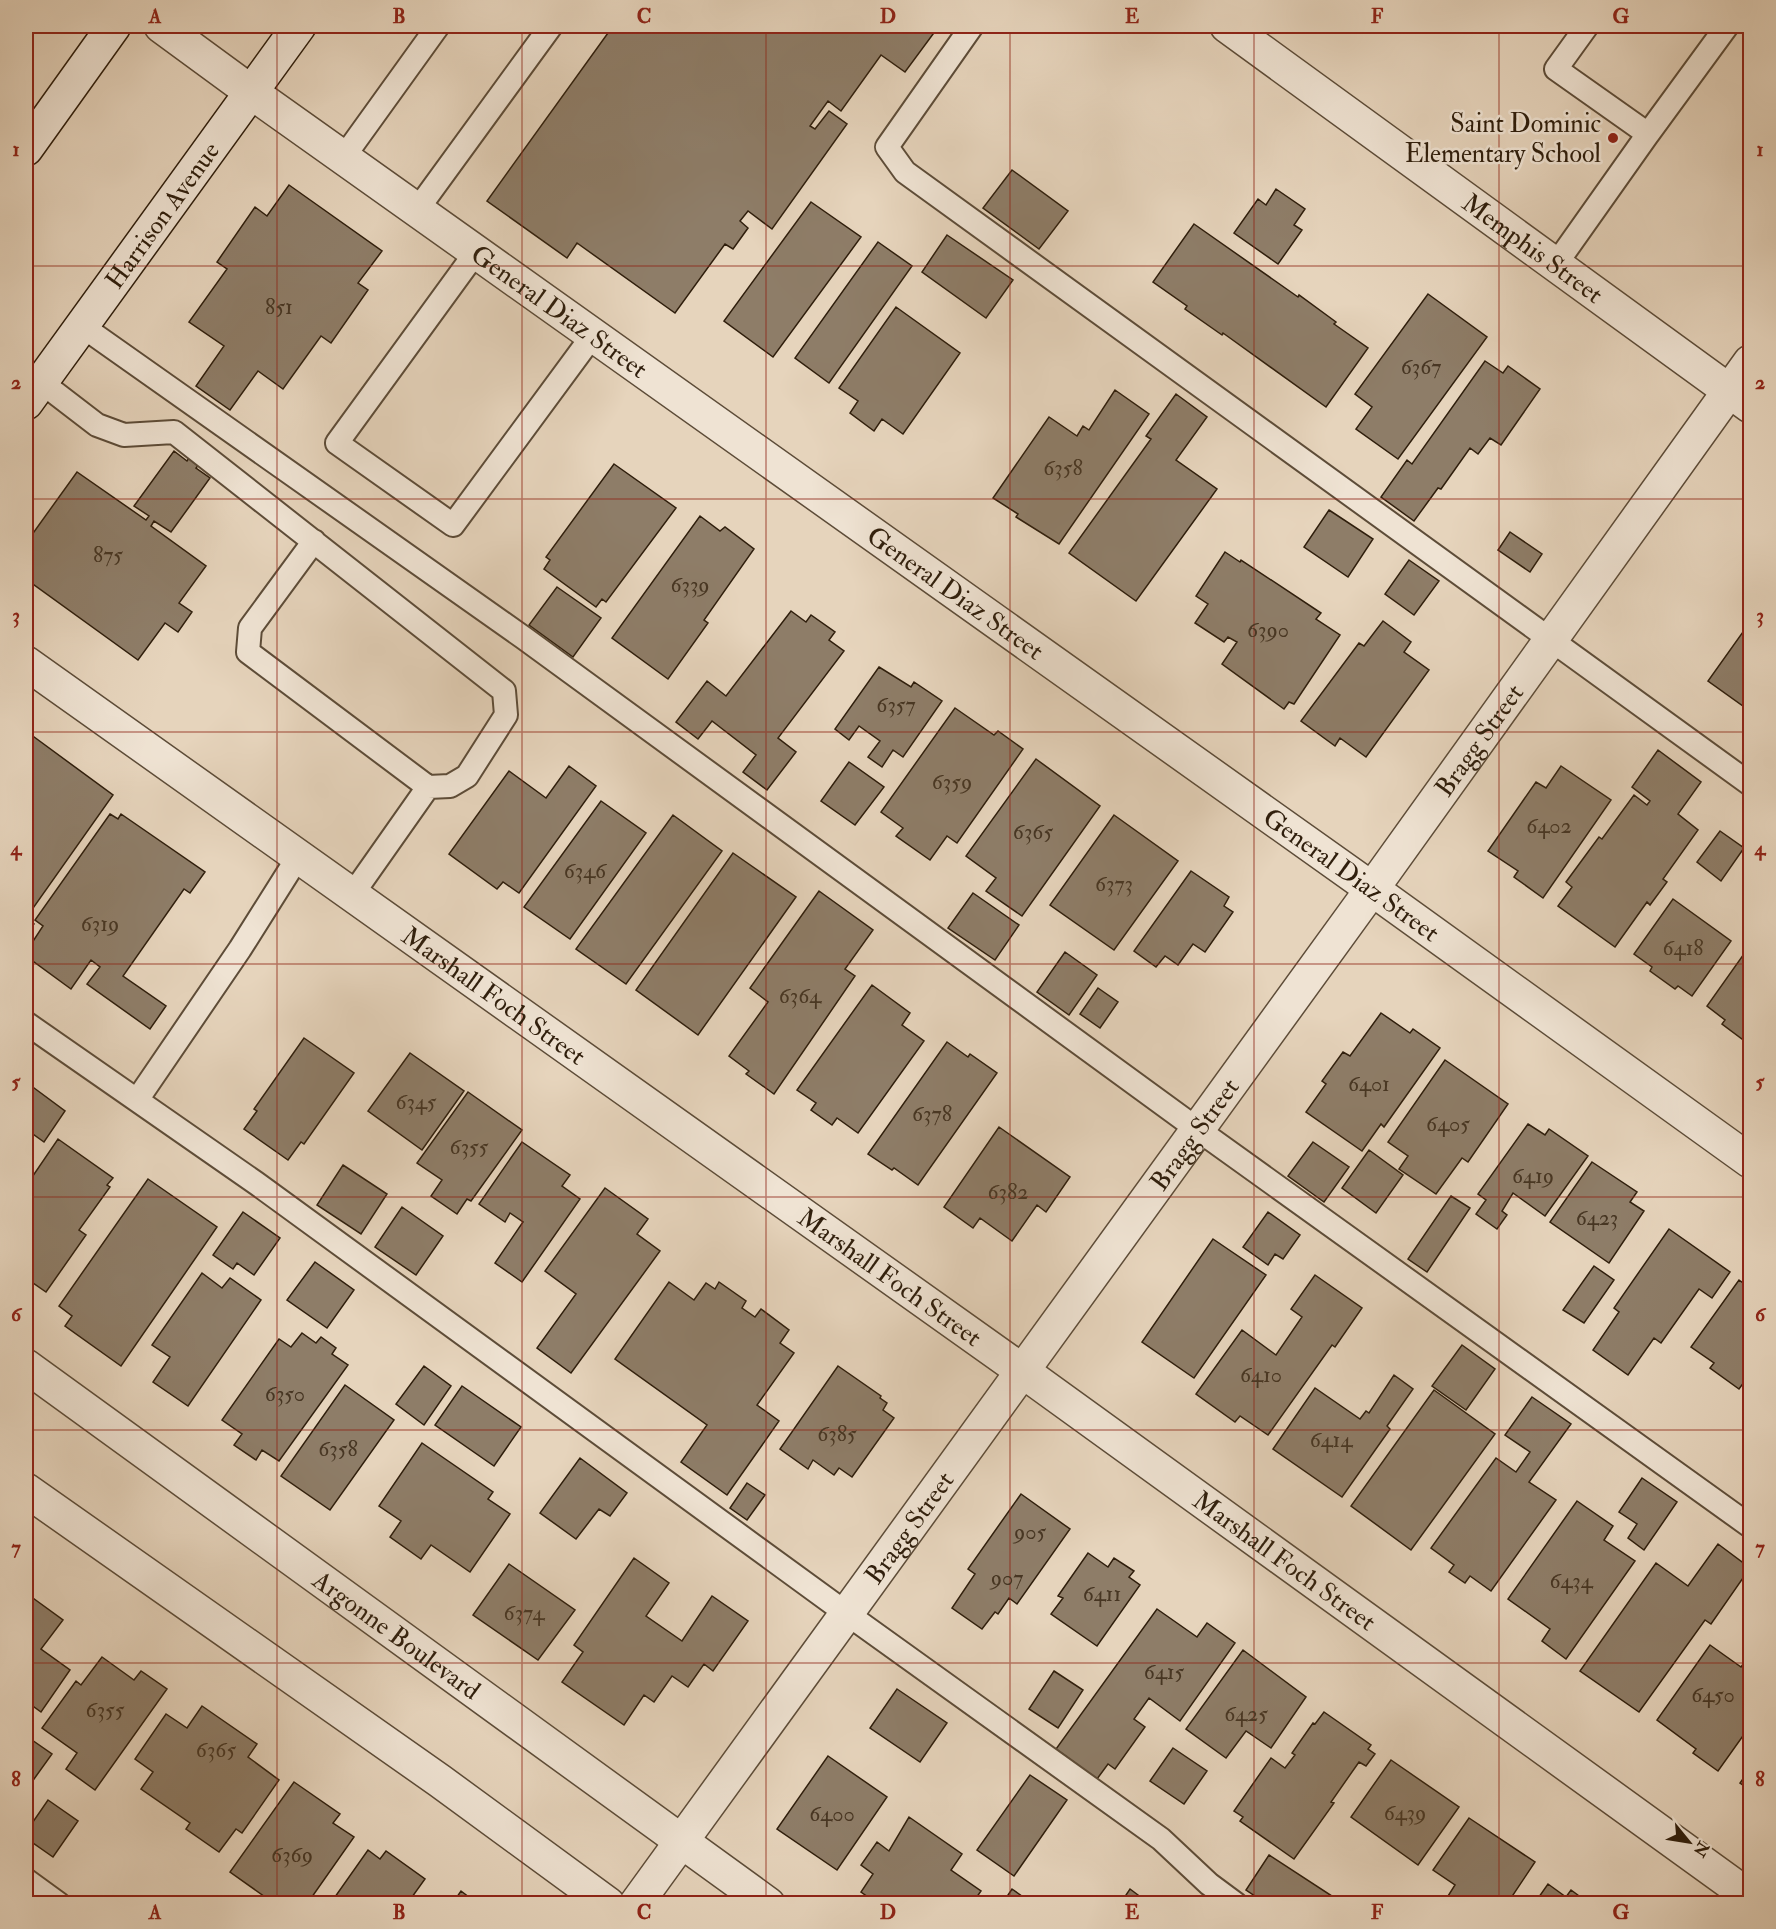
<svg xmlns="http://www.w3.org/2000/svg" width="1776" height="1929" viewBox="0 0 1776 1929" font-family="'IM FELL Double Pica',serif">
<rect width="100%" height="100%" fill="#e6d4bc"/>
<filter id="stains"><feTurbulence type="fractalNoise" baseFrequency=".00333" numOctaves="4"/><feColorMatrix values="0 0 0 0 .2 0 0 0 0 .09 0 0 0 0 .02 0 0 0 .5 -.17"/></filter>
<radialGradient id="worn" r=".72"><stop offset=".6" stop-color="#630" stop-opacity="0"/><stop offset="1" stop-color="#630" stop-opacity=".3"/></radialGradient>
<path fill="#8e7d68" stroke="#2f1e0c" stroke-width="1.5" d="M 613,26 L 939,26 L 905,72 L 881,55 L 841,111 L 828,101 L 810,126 L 815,129 L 829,111 L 847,124 L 772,229 L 748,211 L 740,221 L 748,228 L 733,249 L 725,244 L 675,313 L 577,243 L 567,258 L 487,201 Z
M 1012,170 L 1068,211 L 1039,249 L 983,208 Z
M 289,185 L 382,251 L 358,283 L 368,290 L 331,343 L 321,336 L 283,389 L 258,371 L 230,410 L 196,386 L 224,346 L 189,322 L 227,269 L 217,262 L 255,207 L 267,216 Z
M 1276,189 L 1305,209 L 1294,225 L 1302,230 L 1278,264 L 1234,233 L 1258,199 L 1266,205 Z
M 811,202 L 861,237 L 773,357 L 724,321 Z
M 1194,224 L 1298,297 L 1299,295 L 1336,322 L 1334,324 L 1368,348 L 1326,407 L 1223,333 L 1222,335 L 1185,309 L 1187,306 L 1153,282 Z
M 947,235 L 1013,280 L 986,318 L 922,272 Z
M 878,242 L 912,266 L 829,383 L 795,358 Z
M 1428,294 L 1487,337 L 1398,459 L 1356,429 L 1372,407 L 1355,394 Z
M 896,307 L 960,353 L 903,434 L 882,419 L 874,431 L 850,413 L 858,401 L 839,388 Z
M 1485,361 L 1503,373 L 1508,366 L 1540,389 L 1501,445 L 1490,438 L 1478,454 L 1470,448 L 1441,489 L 1438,488 L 1414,521 L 1381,497 L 1407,460 L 1412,464 Z
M 1115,390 L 1149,414 L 1059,544 L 1016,517 L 1018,514 L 993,498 L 1049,417 L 1077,436 L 1083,426 L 1089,430 Z
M 1176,394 L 1207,417 L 1176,460 L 1217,489 L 1136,601 L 1069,553 L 1151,439 L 1146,436 Z
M 174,451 L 187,461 L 191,455 L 201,462 L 196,468 L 210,478 L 171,532 L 154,521 L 151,526 L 206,566 L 179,603 L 192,612 L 178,632 L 165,623 L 138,660 L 26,579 L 26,543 L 77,472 L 146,520 L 149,516 L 134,506 Z
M 614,464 L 676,508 L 606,602 L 602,599 L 596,607 L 544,569 L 550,560 L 546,557 Z
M 1329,510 L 1373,539 L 1348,577 L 1304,547 Z
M 700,516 L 720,531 L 725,527 L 754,549 L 704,620 L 708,623 L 668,679 L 612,638 Z
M 1510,532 L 1542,554 L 1530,572 L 1498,550 Z
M 1225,552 L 1240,562 L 1241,560 L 1321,613 L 1316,619 L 1340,635 L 1294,704 L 1289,702 L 1284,709 L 1222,664 L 1237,642 L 1228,637 L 1224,642 L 1195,623 L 1208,604 L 1196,596 Z
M 1409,560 L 1439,581 L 1414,615 L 1385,594 Z
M 557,587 L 601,618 L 573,657 L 529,625 Z
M 791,611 L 806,622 L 811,615 L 835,632 L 829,640 L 844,651 L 778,738 L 796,752 L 767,790 L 743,772 L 756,755 L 712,721 L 698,739 L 676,722 L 707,681 L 726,696 Z
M 1383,621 L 1411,642 L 1404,652 L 1429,670 L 1366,757 L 1340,738 L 1335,746 L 1301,721 L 1359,643 L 1364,646 Z
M 1750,622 L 1750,711 L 1708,681 Z
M 879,667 L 911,687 L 914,682 L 942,701 L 903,757 L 893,750 L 882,767 L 868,757 L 880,741 L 859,726 L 849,740 L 835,729 Z
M 955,708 L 994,735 L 998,731 L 1023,749 L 957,843 L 947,836 L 930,860 L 896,836 L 903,828 L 881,812 Z
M 26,731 L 113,795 L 26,918 L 34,924 L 26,935 Z
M 1658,750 L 1701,782 L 1678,814 L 1698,830 L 1663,879 L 1667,882 L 1650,905 L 1647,902 L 1615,947 L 1558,906 L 1572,887 L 1566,882 L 1599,837 L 1602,839 L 1634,795 L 1647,805 L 1650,801 L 1632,787 Z
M 1036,759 L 1100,806 L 1022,916 L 986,891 L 996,878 L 966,856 Z
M 849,762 L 884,787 L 855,825 L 821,801 Z
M 569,766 L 596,786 L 519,893 L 503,882 L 497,889 L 449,854 L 509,771 L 546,798 Z
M 1561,766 L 1611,800 L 1543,898 L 1514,877 L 1518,871 L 1488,851 L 1536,782 L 1546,788 Z
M 601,801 L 646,833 L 570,939 L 524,907 Z
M 110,814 L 118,819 L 121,814 L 205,872 L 190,893 L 184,889 L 123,976 L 166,1006 L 150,1029 L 87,984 L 100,967 L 91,960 L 71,989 L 26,956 L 26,952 L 43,926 L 35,920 Z
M 673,815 L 722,851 L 626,984 L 576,949 Z
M 1114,815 L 1178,861 L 1114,950 L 1050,905 Z
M 1720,831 L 1744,848 L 1721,881 L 1697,862 Z
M 733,853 L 796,897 L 698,1035 L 636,990 Z
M 1191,871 L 1229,897 L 1224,906 L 1233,912 L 1205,952 L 1193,944 L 1178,965 L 1165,956 L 1156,967 L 1134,951 Z
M 819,891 L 873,930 L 845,969 L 855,976 L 774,1094 L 746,1074 L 749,1071 L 729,1056 L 768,1002 L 750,988 Z
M 973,893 L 1019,925 L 995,960 L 948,928 Z
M 1673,899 L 1731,941 L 1692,996 L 1678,986 L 1675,989 L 1650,971 L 1652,967 L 1634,954 Z
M 1746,951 L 1750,954 L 1750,1038 L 1746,1042 L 1722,1024 L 1725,1020 L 1707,1006 Z
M 1065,952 L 1097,975 L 1069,1015 L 1037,992 Z
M 872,985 L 910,1013 L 902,1025 L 924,1041 L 858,1133 L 837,1118 L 832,1125 L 811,1110 L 816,1103 L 797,1090 Z
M 1098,988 L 1118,1002 L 1100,1028 L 1080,1014 Z
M 1381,1013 L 1410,1033 L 1413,1029 L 1440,1048 L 1384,1127 L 1381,1124 L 1362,1151 L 1306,1112 L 1326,1084 L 1322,1081 L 1343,1052 L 1350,1056 Z
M 304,1038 L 354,1073 L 304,1144 L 301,1142 L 288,1160 L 244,1129 L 257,1111 L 254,1109 Z
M 947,1042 L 968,1057 L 970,1054 L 997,1073 L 918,1185 L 894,1168 L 892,1170 L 868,1154 Z
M 410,1053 L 464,1091 L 422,1150 L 368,1111 Z
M 1445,1060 L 1508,1104 L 1468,1162 L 1462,1158 L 1436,1194 L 1399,1169 L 1408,1156 L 1388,1142 Z
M 26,1082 L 65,1111 L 44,1142 L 26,1129 Z
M 468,1092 L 522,1130 L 471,1201 L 467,1199 L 457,1214 L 431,1196 L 442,1180 L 417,1163 Z
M 1528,1124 L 1545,1135 L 1549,1129 L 1588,1156 L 1545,1216 L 1513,1193 L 1502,1211 L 1507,1215 L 1497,1229 L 1476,1214 L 1486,1200 L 1478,1194 Z
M 999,1127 L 1070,1177 L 1046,1212 L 1037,1205 L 1012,1241 L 980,1218 L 973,1228 L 944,1207 Z
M 58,1139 L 113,1178 L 107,1185 L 110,1187 L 79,1230 L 86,1235 L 46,1292 L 26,1278 L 26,1186 Z
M 522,1142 L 570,1175 L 562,1186 L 580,1199 L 522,1282 L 495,1263 L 523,1222 L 510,1213 L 505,1222 L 479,1204 Z
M 1313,1142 L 1349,1167 L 1324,1202 L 1288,1176 Z
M 1369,1150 L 1403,1175 L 1376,1213 L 1342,1188 Z
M 1592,1162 L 1637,1192 L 1630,1202 L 1644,1211 L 1609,1263 L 1550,1222 Z
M 343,1165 L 387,1194 L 361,1234 L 317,1205 Z
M 148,1179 L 217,1227 L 121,1366 L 65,1326 L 72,1316 L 59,1306 Z
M 605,1188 L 648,1219 L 637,1234 L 660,1251 L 571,1373 L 537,1348 L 576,1294 L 545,1271 Z
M 1451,1196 L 1470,1208 L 1427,1272 L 1408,1259 Z
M 402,1207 L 443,1236 L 416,1275 L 375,1247 Z
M 243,1212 L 280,1238 L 254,1275 L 237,1263 L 233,1269 L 213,1255 Z
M 1268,1212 L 1300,1235 L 1283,1259 L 1275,1254 L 1268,1265 L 1243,1247 Z
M 1669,1229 L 1730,1272 L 1712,1298 L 1699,1289 L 1661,1343 L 1654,1338 L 1628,1375 L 1593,1350 L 1619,1312 L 1614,1308 Z
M 1213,1239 L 1266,1275 L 1194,1378 L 1142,1342 Z
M 315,1262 L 354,1290 L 327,1328 L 287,1300 Z
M 1594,1266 L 1614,1280 L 1584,1323 L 1563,1310 Z
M 202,1273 L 222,1288 L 230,1278 L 261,1300 L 188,1406 L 153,1382 L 170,1357 L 152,1345 Z
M 1315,1275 L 1362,1308 L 1335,1347 L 1332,1345 L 1268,1435 L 1240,1416 L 1235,1422 L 1196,1394 L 1242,1330 L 1276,1355 L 1302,1317 L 1291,1309 Z
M 1739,1280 L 1750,1288 L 1750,1374 L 1739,1389 L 1710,1368 L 1714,1363 L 1691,1347 Z
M 669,1282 L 694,1300 L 706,1283 L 715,1289 L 719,1282 L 746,1301 L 742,1308 L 755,1317 L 761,1309 L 789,1330 L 780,1343 L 794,1353 L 757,1405 L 779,1421 L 727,1495 L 681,1462 L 707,1425 L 615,1359 Z
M 302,1333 L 316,1343 L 321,1337 L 336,1348 L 332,1354 L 348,1365 L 279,1461 L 262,1450 L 256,1460 L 234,1445 L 242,1434 L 222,1420 L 279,1339 L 291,1347 Z
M 1462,1345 L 1495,1369 L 1466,1410 L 1432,1386 Z
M 424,1366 L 451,1386 L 424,1425 L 396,1404 Z
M 838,1366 L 881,1396 L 880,1398 L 887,1403 L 883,1410 L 894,1418 L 852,1477 L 839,1468 L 834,1475 L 813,1460 L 808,1469 L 780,1449 Z
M 1394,1375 L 1413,1389 L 1387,1426 L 1390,1429 L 1342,1497 L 1273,1449 L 1315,1388 L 1360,1419 L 1366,1411 L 1369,1413 Z
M 345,1385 L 394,1420 L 330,1510 L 281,1476 Z
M 462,1386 L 521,1427 L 494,1466 L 435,1425 Z
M 1434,1390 L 1495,1434 L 1411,1550 L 1351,1506 Z
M 1532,1397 L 1571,1424 L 1529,1482 L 1556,1500 L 1491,1591 L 1470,1576 L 1465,1583 L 1449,1572 L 1454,1565 L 1431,1548 L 1496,1458 L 1516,1472 L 1530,1452 L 1505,1435 Z
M 422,1443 L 493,1492 L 488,1499 L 510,1514 L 470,1572 L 431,1545 L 421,1559 L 390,1537 L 401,1521 L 379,1506 Z
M 580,1458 L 627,1493 L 610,1516 L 599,1509 L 576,1539 L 540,1513 Z
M 1642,1478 L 1677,1502 L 1644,1550 L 1628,1538 L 1637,1524 L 1619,1512 Z
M 747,1483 L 765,1495 L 747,1520 L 730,1508 Z
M 1021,1494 L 1070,1529 L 1017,1604 L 1009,1598 L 998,1614 L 995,1612 L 982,1629 L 952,1608 L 975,1574 L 968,1569 Z
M 1750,1496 L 1750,1518 L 1740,1511 Z
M 1577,1501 L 1613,1526 L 1604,1540 L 1635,1561 L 1566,1659 L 1542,1641 L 1550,1629 L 1508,1599 Z
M 1718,1544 L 1750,1568 L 1711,1624 L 1705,1620 L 1639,1712 L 1580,1671 L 1656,1563 L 1688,1586 Z
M 1088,1553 L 1108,1567 L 1114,1558 L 1134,1571 L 1129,1577 L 1140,1585 L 1097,1646 L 1051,1614 L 1063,1598 L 1058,1596 Z
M 634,1558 L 669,1583 L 646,1616 L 682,1641 L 712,1596 L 748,1621 L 713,1671 L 704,1664 L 688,1687 L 672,1676 L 654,1702 L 644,1695 L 624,1725 L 562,1682 L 583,1652 L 574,1645 Z
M 509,1564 L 575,1610 L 538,1660 L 473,1615 Z
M 26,1593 L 63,1620 L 41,1649 L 70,1670 L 41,1712 L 26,1701 Z
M 1157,1609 L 1197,1637 L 1207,1623 L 1235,1643 L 1180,1721 L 1149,1698 L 1134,1719 L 1145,1727 L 1115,1769 L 1108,1764 L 1097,1779 L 1056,1749 Z
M 1710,1645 L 1741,1667 L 1750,1655 L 1750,1726 L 1718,1771 L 1693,1753 L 1696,1749 L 1657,1720 Z
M 1243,1650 L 1306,1697 L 1271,1748 L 1246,1731 L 1226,1758 L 1186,1729 Z
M 102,1657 L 134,1680 L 141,1671 L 167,1689 L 95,1790 L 66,1769 L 77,1753 L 42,1728 L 76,1681 L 81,1685 Z
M 1054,1671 L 1083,1690 L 1058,1728 L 1029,1709 Z
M 897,1689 L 947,1723 L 920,1762 L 870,1728 Z
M 202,1706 L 257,1744 L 248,1757 L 279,1780 L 242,1833 L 236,1829 L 219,1852 L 186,1829 L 190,1823 L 141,1789 L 153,1772 L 135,1759 L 166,1714 L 187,1728 Z
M 1324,1712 L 1371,1745 L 1368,1749 L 1375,1754 L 1366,1766 L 1359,1762 L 1331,1802 L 1334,1803 L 1294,1859 L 1240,1821 L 1243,1817 L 1234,1811 L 1271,1758 L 1285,1768 L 1295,1755 L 1292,1753 L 1313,1723 L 1315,1724 Z
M 32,1740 L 52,1754 L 29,1786 L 26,1783 L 26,1750 Z
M 1173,1748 L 1207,1771 L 1184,1804 L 1150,1781 Z
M 828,1756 L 887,1797 L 837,1870 L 777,1829 Z
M 1391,1760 L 1459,1807 L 1418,1865 L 1351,1817 Z
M 1750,1769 L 1750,1790 L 1740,1783 Z
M 1030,1775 L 1067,1800 L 1014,1876 L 977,1850 Z
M 294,1782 L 340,1814 L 333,1823 L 354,1837 L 307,1904 L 275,1904 L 230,1872 Z
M 48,1800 L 78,1821 L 53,1857 L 26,1838 L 26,1832 Z
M 909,1817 L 962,1854 L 951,1870 L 981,1891 L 972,1904 L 878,1904 L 861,1892 L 873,1874 L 861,1865 L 877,1842 L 889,1851 Z
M 1469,1818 L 1535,1862 L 1507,1904 L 1443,1904 L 1455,1885 L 1433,1870 Z
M 368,1850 L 380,1859 L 386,1851 L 425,1879 L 407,1904 L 330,1904 Z
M 1269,1855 L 1335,1898 L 1331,1904 L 1267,1904 L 1246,1890 Z
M 1548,1884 L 1566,1897 L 1571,1890 L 1590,1904 L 1534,1904 Z
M 1012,1889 L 1033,1904 L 1002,1904 Z
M 1130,1889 L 1150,1904 L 1120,1904 Z
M 461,1891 L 478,1904 L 452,1904 Z"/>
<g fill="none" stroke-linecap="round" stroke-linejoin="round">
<defs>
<path id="lane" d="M 972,26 L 887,147 L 905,172 L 1750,784
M 1648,134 L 1727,26
M 343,158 L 438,26
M 417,210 L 551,26
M 476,252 L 337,443 L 453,525 L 593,335
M 1556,264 L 1648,134 L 1556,69 L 1587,26
M 82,326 L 524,638 L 1197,1129 L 1750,1526
M 41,382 L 97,425 L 124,435 L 174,432 L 504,691 L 506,715 L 467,776 L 450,786 L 428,787 L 248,652 L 250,628 L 314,541
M 352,895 L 428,787
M 26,1023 L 256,1183 L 846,1613 L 1161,1839 L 1209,1884 L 1236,1904
M 137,1100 L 240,949 L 298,857
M 26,1880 L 59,1904"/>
<g id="street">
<path id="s1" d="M 161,26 L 251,92 L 1372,889 L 1750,1161"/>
<path id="s2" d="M 1227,26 L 1750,406"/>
<path id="s3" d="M 26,663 L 1021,1370 L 1750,1897"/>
<path id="s4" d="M 26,1366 L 768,1904"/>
<path d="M 26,1490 L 440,1781 L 608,1904"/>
<path id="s5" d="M 636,1904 L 1372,889 L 1750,362"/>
</g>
<g id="secondary">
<path d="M 26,149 L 114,26"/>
<path id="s6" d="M 26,403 L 299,26"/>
</g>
</defs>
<use href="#lane" stroke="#5d4c38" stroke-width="26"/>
<use href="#street" stroke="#5d4c38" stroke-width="36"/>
<use href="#secondary" stroke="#2f1e0c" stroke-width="36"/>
<use href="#lane" stroke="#efe3d3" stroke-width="22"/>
<use href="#street" stroke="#efe3d3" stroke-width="33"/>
<use href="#secondary" stroke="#efe3d3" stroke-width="33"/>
</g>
<path fill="none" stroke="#8f2418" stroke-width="1.5" stroke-opacity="0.55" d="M 277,26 L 277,1904M 522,26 L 522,1904M 766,26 L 766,1904M 1010,26 L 1010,1904M 1254,26 L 1254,1904M 1499,26 L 1499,1904M 26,266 L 1750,266M 26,499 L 1750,499M 26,732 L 1750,732M 26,964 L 1750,964M 26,1197 L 1750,1197M 26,1430 L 1750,1430M 26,1663 L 1750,1663"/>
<circle fill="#8f2418" stroke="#efe3d3" stroke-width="2" cx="1613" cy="138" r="6"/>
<g text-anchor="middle" stroke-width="5" stroke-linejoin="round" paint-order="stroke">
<g font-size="22" fill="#473623">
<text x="279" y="314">851</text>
<text x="1421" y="374">6367</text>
<text x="1063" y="475">6358</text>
<text x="108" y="562">875</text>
<text x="690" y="592">6339</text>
<text x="1268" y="637">6390</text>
<text x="896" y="712">6357</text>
<text x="952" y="789">6359</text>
<text x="1549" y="833">6402</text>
<text x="1033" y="839">6365</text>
<text x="585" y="878">6346</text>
<text x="1114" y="891">6373</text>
<text x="100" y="931">6319</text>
<text x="1683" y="955">6418</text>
<text x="800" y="1003">6364</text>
<text x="1369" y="1091">6401</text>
<text x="416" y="1109">6345</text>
<text x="932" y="1121">6378</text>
<text x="1448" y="1131">6405</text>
<text x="469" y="1154">6355</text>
<text x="1533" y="1183">6419</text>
<text x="1008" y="1199">6382</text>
<text x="1597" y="1225">6423</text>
<text x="1261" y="1382">6410</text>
<text x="285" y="1401">6350</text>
<text x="837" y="1441">6385</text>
<text x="1331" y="1447">6414</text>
<text x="338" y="1456">6358</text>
<text x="1030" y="1539">905</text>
<text x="1007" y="1585">907</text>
<text x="1571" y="1588">6434</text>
<text x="1102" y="1601">6411</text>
<text x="524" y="1620">6374</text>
<text x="1164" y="1679">6415</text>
<text x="1713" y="1702">6450</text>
<text x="105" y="1717">6355</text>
<text x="1246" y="1721">6425</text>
<text x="216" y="1757">6365</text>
<text x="1405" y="1820">6439</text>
<text x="832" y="1821">6400</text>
<text x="292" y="1862">6369</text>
</g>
<g font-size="26" fill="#2f1e0c" stroke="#efe3d3" text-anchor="end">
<text x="1601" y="132">Saint Dominic<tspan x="1601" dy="30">Elementary School</tspan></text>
</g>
<g font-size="26" fill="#2f1e0c" stroke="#efe3d3">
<text dy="9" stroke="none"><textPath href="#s6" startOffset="232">Harrison Avenue</textPath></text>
<text dy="9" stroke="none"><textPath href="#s2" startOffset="378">Memphis Street</textPath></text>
<text dy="9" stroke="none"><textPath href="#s1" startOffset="490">General Diaz Street</textPath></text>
<text dy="9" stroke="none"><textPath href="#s1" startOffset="976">General Diaz Street</textPath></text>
<text dy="9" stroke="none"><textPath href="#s5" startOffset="1437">Bragg Street</textPath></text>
<text dy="9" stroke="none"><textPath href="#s1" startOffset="1462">General Diaz Street</textPath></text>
<text dy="9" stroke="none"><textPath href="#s3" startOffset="574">Marshall Foch Street</textPath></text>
<text dy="9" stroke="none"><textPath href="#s5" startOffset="951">Bragg Street</textPath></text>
<text dy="9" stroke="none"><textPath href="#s3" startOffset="1060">Marshall Foch Street</textPath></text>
<text dy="9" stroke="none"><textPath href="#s5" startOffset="465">Bragg Street</textPath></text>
<text dy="9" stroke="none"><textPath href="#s3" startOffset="1546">Marshall Foch Street</textPath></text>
<text dy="9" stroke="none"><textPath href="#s4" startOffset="458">Argonne Boulevard</textPath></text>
</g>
</g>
<rect width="1776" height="1929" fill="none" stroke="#e6d4bc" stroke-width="66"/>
<g transform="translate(1689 1842) rotate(120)" stroke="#efe3d3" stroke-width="4.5" paint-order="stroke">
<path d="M0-4.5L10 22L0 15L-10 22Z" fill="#2f1e0c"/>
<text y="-9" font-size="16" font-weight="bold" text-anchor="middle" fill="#2f1e0c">N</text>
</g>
<rect x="33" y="33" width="1710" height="1863" fill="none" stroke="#8f2418" stroke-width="2"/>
<g font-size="20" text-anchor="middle" font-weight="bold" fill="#8f2418">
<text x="155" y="23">A</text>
<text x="399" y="23">B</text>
<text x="644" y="23">C</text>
<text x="888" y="23">D</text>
<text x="1132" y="23">E</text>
<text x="1377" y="23">F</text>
<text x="1621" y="23">G</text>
<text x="16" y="156">1</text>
<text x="1760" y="156">1</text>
<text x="16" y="389">2</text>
<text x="1760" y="389">2</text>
<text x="16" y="622">3</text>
<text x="1760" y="622">3</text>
<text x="16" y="855">4</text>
<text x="1760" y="855">4</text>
<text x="16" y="1088">5</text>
<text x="1760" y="1088">5</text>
<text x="16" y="1321">6</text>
<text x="1760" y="1321">6</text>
<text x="16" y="1554">7</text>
<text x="1760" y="1554">7</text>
<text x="16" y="1786">8</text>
<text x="1760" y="1786">8</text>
<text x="155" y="1919">A</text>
<text x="399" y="1919">B</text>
<text x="644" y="1919">C</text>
<text x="888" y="1919">D</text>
<text x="1132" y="1919">E</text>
<text x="1377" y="1919">F</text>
<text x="1621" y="1919">G</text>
</g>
<rect width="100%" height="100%" filter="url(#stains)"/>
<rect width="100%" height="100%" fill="url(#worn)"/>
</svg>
